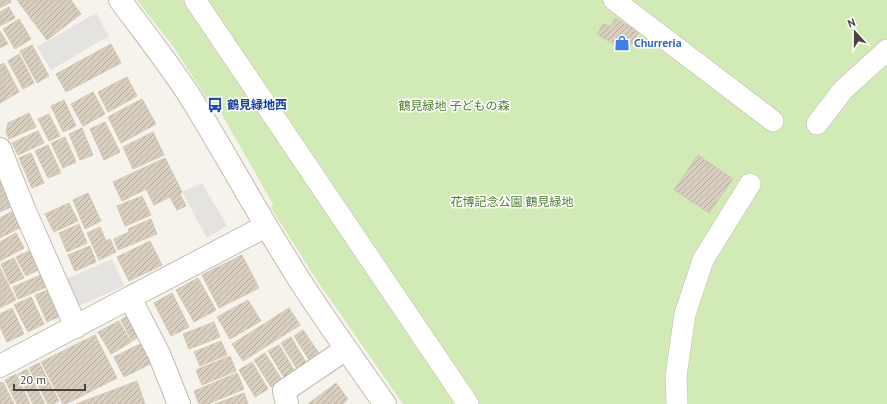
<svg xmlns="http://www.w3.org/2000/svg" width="887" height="404" viewBox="0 0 887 404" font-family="'PT Sans','Noto Sans JP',sans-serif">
<defs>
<pattern id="building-hatch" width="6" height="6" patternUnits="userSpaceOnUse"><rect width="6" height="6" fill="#d8cfc1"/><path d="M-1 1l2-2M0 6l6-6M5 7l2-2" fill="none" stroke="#b1aa9e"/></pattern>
</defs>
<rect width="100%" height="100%" fill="#f6f3ec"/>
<path fill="#d2eab5" d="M 137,0 L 887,0 L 887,404 L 403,404 L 316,279 L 271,208 L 273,204 L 216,104 L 210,104 L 175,49 Z"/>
<path fill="#e5e3e0" d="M 96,13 L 109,36 L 51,70 L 37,47 Z
M 202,183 L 227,226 L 207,238 L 182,192 Z
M 112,259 L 124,286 L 78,306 L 66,279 Z"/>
<path fill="url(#building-hatch)" stroke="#d3c7b4" d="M 0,0 L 10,0 L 11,2 L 0,8 Z
M 17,0 L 71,0 L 81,14 L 47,40 Z
M 9,7 L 15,18 L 0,26 L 0,12 Z
M 615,18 L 639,32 L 626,52 L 597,34 L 603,24 L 611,26 Z
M 19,19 L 31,39 L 15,49 L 3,29 Z
M 0,31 L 8,44 L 0,48 Z
M 111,44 L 121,63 L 66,92 L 56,74 Z
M 32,45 L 49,76 L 37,83 L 20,51 Z
M 19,54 L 34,83 L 23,89 L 8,61 Z
M 4,63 L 19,92 L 0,103 L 0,65 Z
M 127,77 L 137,96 L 108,112 L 98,92 Z
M 93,92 L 105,114 L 83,126 L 71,104 Z
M 142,99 L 156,124 L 121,143 L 108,117 Z
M 64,100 L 76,126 L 63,132 L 51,106 Z
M 29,113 L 36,127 L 9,139 L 6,132 L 8,123 Z
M 49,114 L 60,136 L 49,141 L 38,119 Z
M 105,122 L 120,152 L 104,160 L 90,129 Z
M 82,128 L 93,155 L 80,160 L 69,134 Z
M 38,131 L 44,143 L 18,155 L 12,143 Z
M 153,132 L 164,155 L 133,169 L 123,147 Z
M 65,137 L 76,162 L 63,168 L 51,143 Z
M 48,145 L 61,173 L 48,178 L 35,151 Z
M 31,153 L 44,183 L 32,188 L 19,158 Z
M 698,155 L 733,179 L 709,213 L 674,190 Z
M 165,158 L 182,192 L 180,194 L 186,206 L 177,210 L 170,197 L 154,205 L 146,189 L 122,201 L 113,182 Z
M 0,179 L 13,206 L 0,212 Z
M 88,193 L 101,221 L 85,229 L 73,200 Z
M 142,196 L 151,215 L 125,226 L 117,206 Z
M 69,203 L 78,221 L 54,232 L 45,214 Z
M 13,211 L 21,227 L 0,238 L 0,218 Z
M 151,219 L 157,234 L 118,250 L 114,239 L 129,232 L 128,229 Z
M 79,224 L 87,243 L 67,252 L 59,233 Z
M 100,227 L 106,241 L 110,239 L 116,252 L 99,260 L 87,233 Z
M 16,233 L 24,248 L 0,261 L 0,242 Z
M 150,241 L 162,265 L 129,281 L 117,257 Z
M 90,246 L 96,262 L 75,271 L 68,255 Z
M 33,249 L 42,268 L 26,276 L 16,257 Z
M 242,255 L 259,288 L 219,308 L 202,275 Z
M 14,258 L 24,278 L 10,284 L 1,264 Z
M 0,268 L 16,300 L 0,308 Z
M 43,274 L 49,286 L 18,299 L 13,287 Z
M 198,278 L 216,310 L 194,322 L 176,290 Z
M 50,289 L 63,315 L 47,322 L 35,295 Z
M 172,293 L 189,327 L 171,336 L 154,303 Z
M 31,297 L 44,324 L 28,332 L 14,305 Z
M 248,300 L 261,321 L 230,339 L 217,317 Z
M 12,308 L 24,334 L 7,342 L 0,327 L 0,314 Z
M 289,308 L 300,325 L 243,361 L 232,344 Z
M 127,316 L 138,337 L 132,341 L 121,320 Z
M 119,321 L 131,342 L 111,354 L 98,332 Z
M 214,322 L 220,337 L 189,349 L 183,334 Z
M 303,330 L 321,356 L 311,363 L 294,336 Z
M 95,335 L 117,378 L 66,404 L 63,404 L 41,362 Z
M 291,337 L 308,366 L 299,372 L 281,343 Z
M 221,341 L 227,355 L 200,366 L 194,352 Z
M 142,343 L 152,363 L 124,377 L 114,357 Z
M 279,345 L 296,373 L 285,379 L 268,351 Z
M 265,353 L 282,380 L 271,387 L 254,360 Z
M 230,356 L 236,371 L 202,385 L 196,370 Z
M 252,362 L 268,389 L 255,397 L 239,370 Z
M 39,363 L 59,401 L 53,404 L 48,404 L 29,368 Z
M 27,369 L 45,404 L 33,404 L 18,374 Z
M 237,373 L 244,389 L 208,404 L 199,404 L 194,391 Z
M 16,374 L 30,404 L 17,404 L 5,380 Z
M 137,381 L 145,404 L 76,404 Z
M 3,382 L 14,404 L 0,404 L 0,383 Z
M 336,383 L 348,399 L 343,404 L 308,404 Z
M 244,393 L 248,404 L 215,404 Z"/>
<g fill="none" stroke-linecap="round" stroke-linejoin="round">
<defs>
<path id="pedestrian" d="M 195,0 L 468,404
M 614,0 L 773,121
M 817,124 L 843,90 L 887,50
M 677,404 L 676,376 L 685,314 L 703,260 L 750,184"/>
<path id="minor" d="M 0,149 L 24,209 L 76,327
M 130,298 L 159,354 L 179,404
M 0,366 L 266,226
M 287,404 L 284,391 L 346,349"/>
<path id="tertiary" d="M 120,0 C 145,34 172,67 194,103 C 232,165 266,229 306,290 C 331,328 358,366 385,404"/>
</defs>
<use href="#pedestrian" stroke="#c2bbae" stroke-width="22"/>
<use href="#minor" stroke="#c2bbae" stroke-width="24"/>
<use href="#tertiary" stroke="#c2bbae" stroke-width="24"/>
<use href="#pedestrian" stroke="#fff" stroke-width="21"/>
<use href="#minor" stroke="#fff" stroke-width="22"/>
<use href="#tertiary" stroke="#fff" stroke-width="22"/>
</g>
<defs>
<symbol id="shop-bare" viewBox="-9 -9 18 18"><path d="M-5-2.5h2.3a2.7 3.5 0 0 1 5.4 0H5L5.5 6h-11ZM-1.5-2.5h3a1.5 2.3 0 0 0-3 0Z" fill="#3f7fe0" stroke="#fff" stroke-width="2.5" paint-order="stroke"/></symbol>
<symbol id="bus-bare" viewBox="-9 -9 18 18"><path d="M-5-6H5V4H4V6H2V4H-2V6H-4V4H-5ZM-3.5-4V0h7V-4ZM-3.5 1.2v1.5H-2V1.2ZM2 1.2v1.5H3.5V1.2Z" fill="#1a4fb4" stroke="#fff" stroke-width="2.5" paint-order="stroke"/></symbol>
</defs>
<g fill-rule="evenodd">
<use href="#shop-bare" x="611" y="32" width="22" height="22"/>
<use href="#bus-bare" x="204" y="94" width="22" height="22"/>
</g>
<g text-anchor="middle" stroke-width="3" stroke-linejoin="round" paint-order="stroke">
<g font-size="12" font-weight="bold" fill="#366cbe" stroke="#fff" text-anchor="start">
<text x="634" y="47">Churreria</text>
</g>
<g font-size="12" font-weight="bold" fill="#164399" stroke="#fff" text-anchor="start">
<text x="227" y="109">鶴見緑地西</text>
</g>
<g font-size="12" fill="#4a7f2a" stroke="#fff">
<text x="454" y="110">鶴見緑地 子どもの森</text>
<text x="512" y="206">花博記念公園 鶴見緑地</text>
</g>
</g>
<g transform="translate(855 32) rotate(339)" stroke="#ffffff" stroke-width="3" paint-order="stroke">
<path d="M0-3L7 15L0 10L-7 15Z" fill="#4b4439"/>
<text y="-6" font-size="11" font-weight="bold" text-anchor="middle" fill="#4b4439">N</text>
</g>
<path d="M14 384v6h71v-6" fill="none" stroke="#4b4439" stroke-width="2"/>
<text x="20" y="384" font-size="12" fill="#4b4439" stroke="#ffffff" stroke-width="3" paint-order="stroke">20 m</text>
</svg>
